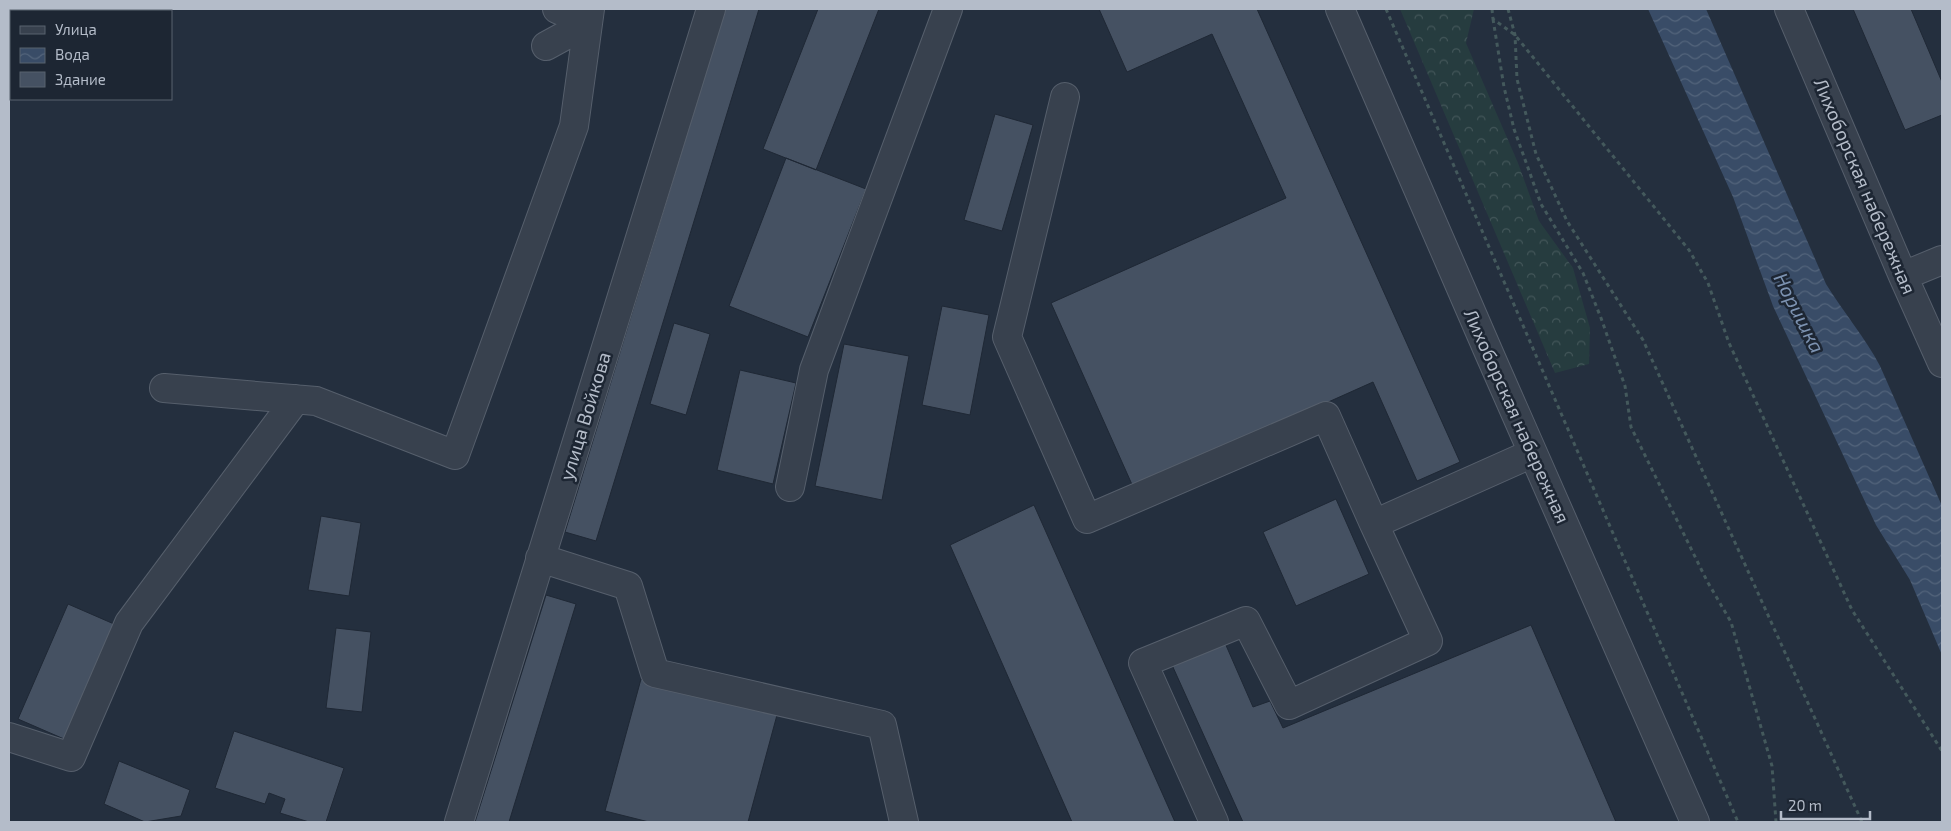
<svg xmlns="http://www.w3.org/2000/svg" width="1951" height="831" viewBox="0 0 1951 831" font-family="'Exo 2',sans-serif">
<defs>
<pattern id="forest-crowns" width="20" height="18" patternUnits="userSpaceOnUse" patternTransform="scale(1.25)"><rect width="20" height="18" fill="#263c3f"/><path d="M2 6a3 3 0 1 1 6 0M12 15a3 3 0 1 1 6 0" fill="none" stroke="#435659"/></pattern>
<pattern id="water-waves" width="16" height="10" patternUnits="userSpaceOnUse" patternTransform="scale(1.25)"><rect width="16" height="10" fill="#394c67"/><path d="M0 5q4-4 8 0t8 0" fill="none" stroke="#53647b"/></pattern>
</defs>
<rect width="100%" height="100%" fill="#242f3e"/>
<path fill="url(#forest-crowns)" d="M 1400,9 L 1474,9 L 1466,43 L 1518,163 L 1539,221 L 1573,268 L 1590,328 L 1589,364 L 1555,373 Z"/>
<path fill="url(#water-waves)" d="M 1648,9 L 1706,9 L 1826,284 C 1843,312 1865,337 1880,366 L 1942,506 L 1942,655 L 1910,580 L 1876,525 L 1773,306 L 1733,197 Z"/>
<path fill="#455162" stroke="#1f2835" d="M 725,9 L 759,9 L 596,541 L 565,532 Z
M 818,9 L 879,9 L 816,170 L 763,149 Z
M 1099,9 L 1257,9 L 1460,462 L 1417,481 L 1373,382 L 1134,489 L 1051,303 L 1286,198 L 1212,34 L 1127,72 Z
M 1853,9 L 1911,9 L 1942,82 L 1942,115 L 1905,130 Z
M 995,114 L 1033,125 L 1002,231 L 964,220 Z
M 786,158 L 866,189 L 808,337 L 729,306 Z
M 942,306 L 989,315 L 970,415 L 922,405 Z
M 674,323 L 710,334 L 686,415 L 650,404 Z
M 844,344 L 909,356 L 882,500 L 815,486 Z
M 740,370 L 796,383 L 773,484 L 717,470 Z
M 1336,499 L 1369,574 L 1296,606 L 1263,532 Z
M 1034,505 L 1175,822 L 1072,822 L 950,545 Z
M 321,516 L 361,523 L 349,596 L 308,590 Z
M 546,595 L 576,604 L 509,822 L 475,822 Z
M 68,604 L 114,624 L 64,739 L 18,719 Z
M 1531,625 L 1616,822 L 1243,822 L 1172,665 L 1225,643 L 1253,707 L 1270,701 L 1283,728 Z
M 336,628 L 371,632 L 362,712 L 326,708 Z
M 641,679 L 777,715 L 748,822 L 649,822 L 605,811 Z
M 234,731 L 344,768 L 326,822 L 309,822 L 280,813 L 285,799 L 269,793 L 265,804 L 215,788 Z
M 119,761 L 190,790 L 181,816 L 145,822 L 104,804 Z"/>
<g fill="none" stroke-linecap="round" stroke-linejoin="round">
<defs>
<path id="minor" d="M 557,9 L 588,23
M 1340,9 L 1489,353 L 1695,822
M 1789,9 L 1903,276 L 1942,363
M 35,11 L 36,9
M 546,46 L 588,23
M 9,79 L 11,73
M 1065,97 L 1007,337 L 1087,519 L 1326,416 L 1374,524 L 1533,453
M 1903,276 L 1942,260
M 164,388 L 316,401 L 455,455 L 574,126 L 590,9
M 790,487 L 814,370 L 948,9
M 540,558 L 628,586 L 655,673 L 882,725 L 904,822
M 9,737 L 71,757 L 129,623 L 296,399
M 459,822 L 711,9
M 1214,822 L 1143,663 L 1246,621 L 1289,705 L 1428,641 L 1374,524"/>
</defs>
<use href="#minor" stroke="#565f6c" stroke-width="30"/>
<path stroke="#44595c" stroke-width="3" stroke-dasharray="4 4" stroke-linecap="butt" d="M 1386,9 L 1738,822
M 1492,9 L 1493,19 L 1515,35 L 1689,250 L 1708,283 L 1729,343 L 1852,610 L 1942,751
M 1508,9 L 1515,35 L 1517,79 L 1536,154 L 1567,221 L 1643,340 L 1862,822
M 1493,19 L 1504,87 L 1514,129 L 1541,204 L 1583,273 L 1601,318 L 1625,386 L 1631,427 L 1707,581 L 1731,622 L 1772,766 L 1776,822"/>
<use href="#minor" stroke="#38414e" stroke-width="28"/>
</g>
<g text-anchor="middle" stroke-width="5" stroke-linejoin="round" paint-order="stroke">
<g font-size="19" fill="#b4bcc9" stroke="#1d2633">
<text transform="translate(1865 186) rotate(67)" y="7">Лихоборская набережная</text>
<text transform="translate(585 416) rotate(-73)" y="7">улица Войкова</text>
<text transform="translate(1517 416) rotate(66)" y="7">Лихоборская набережная</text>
</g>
<g font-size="20" font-style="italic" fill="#7c92b1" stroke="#1d2633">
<text transform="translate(1799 313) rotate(63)" y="7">Норишка</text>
</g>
</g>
<rect width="1951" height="831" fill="none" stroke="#b4bcc9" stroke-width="20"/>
<rect x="10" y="10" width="162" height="90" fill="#1d2633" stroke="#59626f"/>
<rect x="20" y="26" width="25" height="8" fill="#38414e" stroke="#59626f"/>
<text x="55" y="35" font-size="15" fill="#b4bcc9">Улица</text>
<rect x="20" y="48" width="25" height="15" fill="url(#water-waves)" stroke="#59626f"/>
<text x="55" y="60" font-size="15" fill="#b4bcc9">Вода</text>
<rect x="20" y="72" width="25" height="15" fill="#455162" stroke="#59626f"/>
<text x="55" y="85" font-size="15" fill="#b4bcc9">Здание</text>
<path d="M1781 811v8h89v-8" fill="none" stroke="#b4bcc9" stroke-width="2.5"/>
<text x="1788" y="811" font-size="15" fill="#b4bcc9" stroke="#1d2633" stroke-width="4" paint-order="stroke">20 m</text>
</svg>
